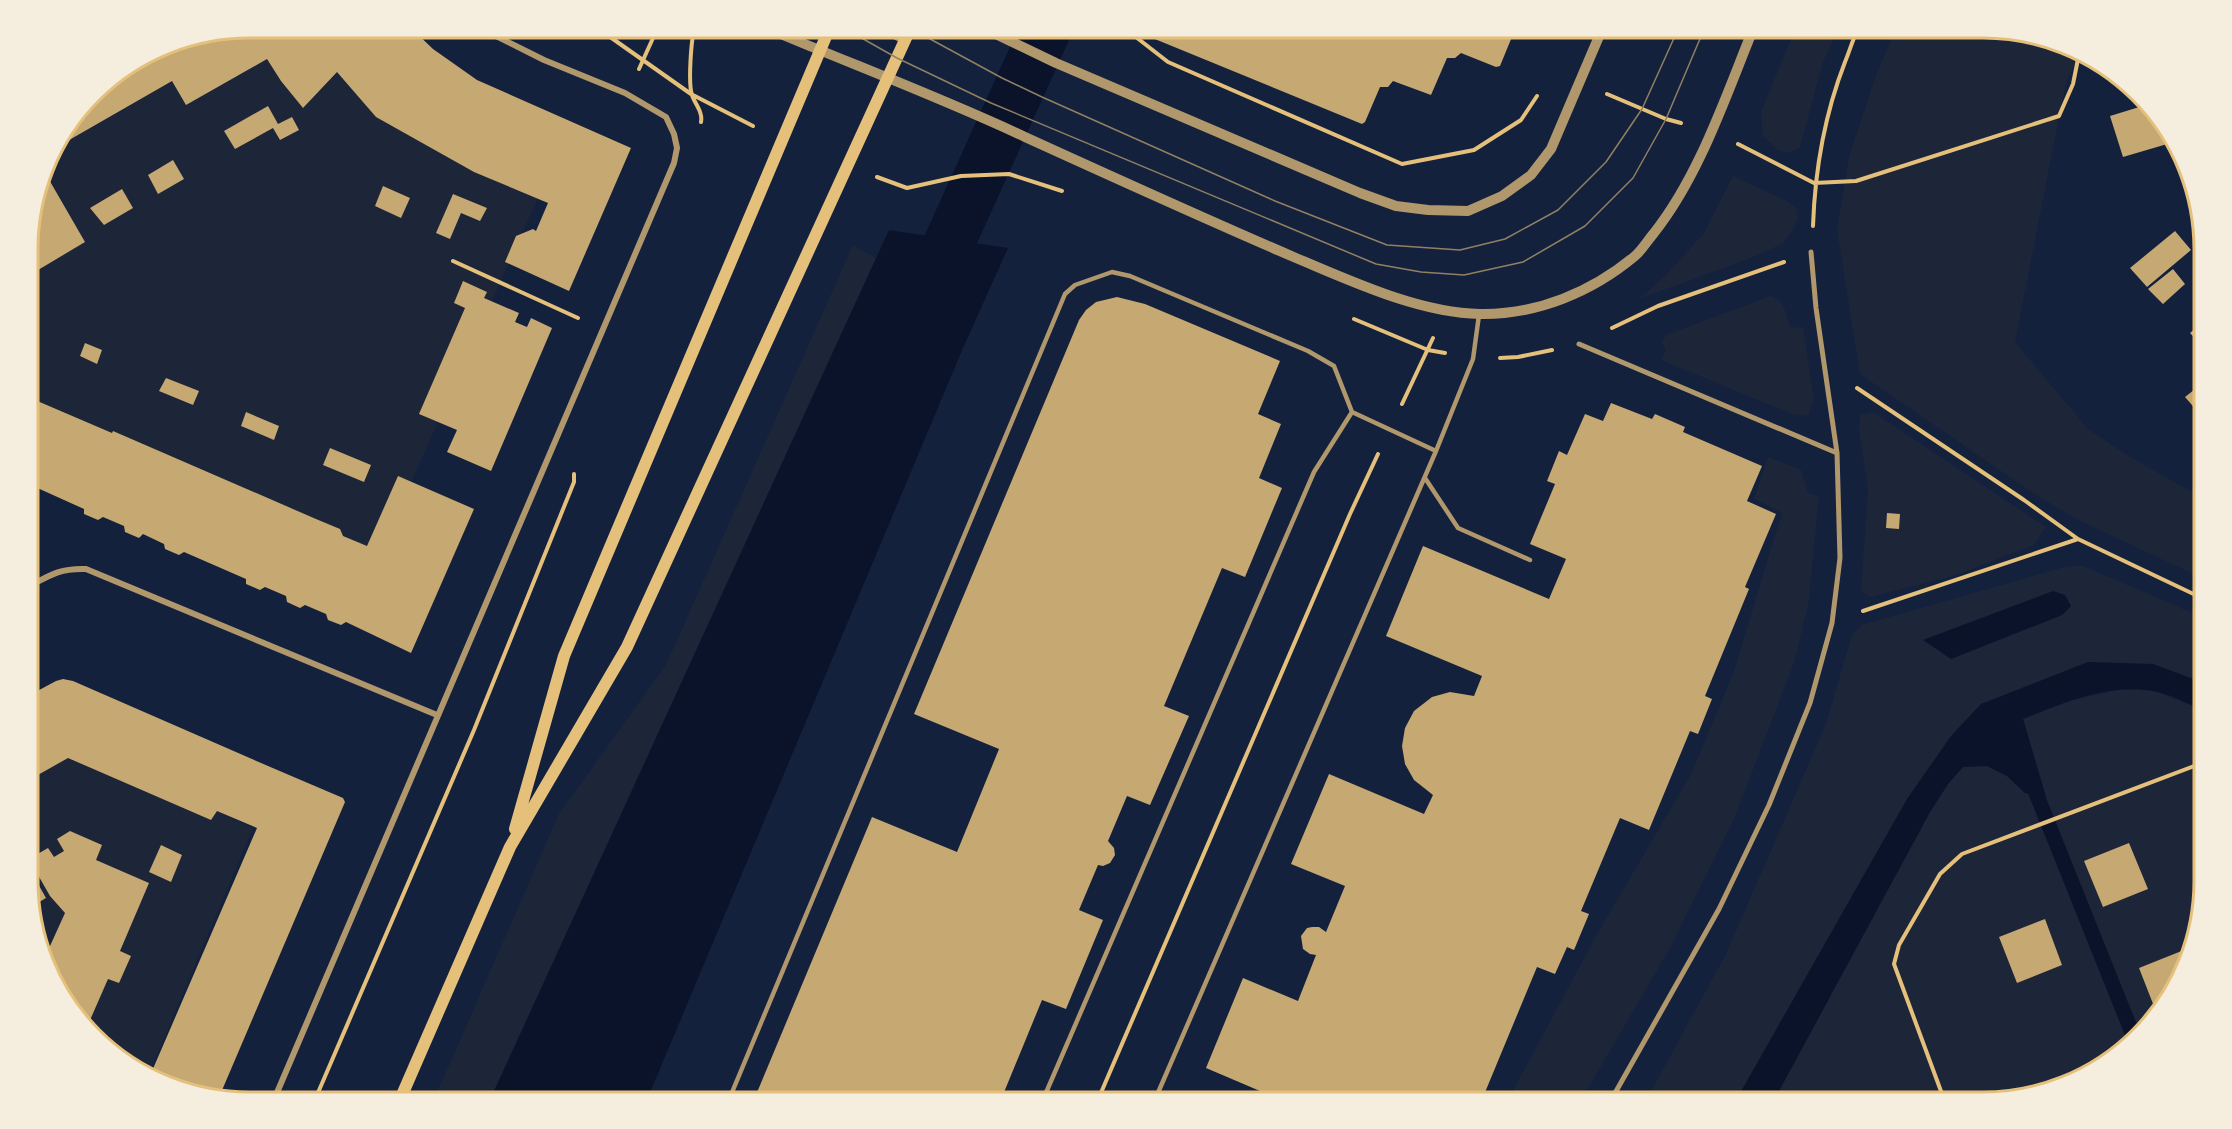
<svg xmlns="http://www.w3.org/2000/svg" width="2232" height="1129" viewBox="0 0 2232 1129" font-family="'Open Sans',sans-serif">
<rect width="100%" height="100%" fill="#14213d"/>
<path fill="#1d2539" fill-rule="evenodd" d="M 248,27 L 549,173 L 376,561 L 31,430 L 28,432 L 28,233 L 50,151 L 96,90 L 183,40 Z
M 1796,27 L 1839,27 L 1823,62 L 1800,147 L 1789,153 L 1778,150 L 1763,136 L 1761,112 Z
M 1897,27 L 1984,27 L 2080,49 L 2065,87 L 2015,342 L 2088,429 L 2130,457 L 2204,499 L 2204,579 L 2078,520 L 2033,493 L 1860,374 L 1837,229 L 1849,157 L 1877,72 Z
M 1733,176 L 1785,200 L 1796,208 L 1798,218 L 1793,230 L 1782,244 L 1751,258 L 1639,299 L 1667,274 L 1704,233 Z
M 853,245 L 876,258 L 489,1102 L 433,1102 L 559,814 L 666,665 Z
M 1771,296 C 1785,302 1786,313 1790,327 L 1803,328 L 1814,399 L 1808,416 L 1792,414 L 1661,360 L 1666,349 L 1662,343 L 1666,335 Z
M 1873,412 L 2046,527 L 2034,545 L 1956,575 L 1870,597 L 1861,591 L 1868,489 L 1859,429 L 1860,415 Z
M 1768,457 L 1801,470 L 1808,493 L 1819,496 L 1809,600 L 1795,660 L 1734,819 L 1670,948 L 1580,1102 L 1507,1102 L 1596,936 L 1691,774 L 1733,674 L 1782,513 L 1754,499 Z
M 2068,566 L 2083,566 L 2204,618 L 2204,683 L 2153,664 L 1981,704 L 1735,1102 L 1645,1102 L 1726,954 L 1826,724 L 1852,634 L 1862,625 ZM 2071,605 L 2062,615 L 1951,659 Z
M 2124,689 L 2154,691 L 2205,711 L 2205,881 L 2182,978 L 2150,1026 L 2107,1065 L 2055,1090 L 1998,1102 L 1773,1102 L 1930,812 L 1948,784 L 1963,767 L 1987,766 L 2007,776 L 2025,793 L 2046,796 L 2023,719 L 2069,701 Z
M 54,732 L 253,828 L 148,1077 L 73,1015 L 29,910 L 29,747 Z"/>
<path fill="#0b132b" d="M 889,230 L 1008,248 L 963,348 L 646,1102 L 489,1102 Z
M 2053,591 L 2065,595 L 2071,606 L 2062,615 L 1951,659 L 1923,640 Z
M 2088,662 L 2153,664 L 2204,683 L 2205,711 C 2188,704 2170,694 2153,691 C 2109,683 2063,703 2023,719 L 2046,797 L 2025,793 L 2007,776 L 1987,766 L 1963,767 L 1948,784 L 1930,812 L 1773,1102 L 1735,1102 L 1907,799 L 1951,736 L 1981,704 Z"/>
<g fill="none" stroke-linecap="round" stroke-linejoin="round">
<path stroke="#0b132b" stroke-width="15" d="M 2030,778 L 2135,1040"/>
<path stroke="#0b132b" stroke-width="51" d="M 922,303 L 1047,27"/>
</g>
<path fill="#c6a872" d="M 248,27 L 410,27 L 433,49 L 477,80 L 631,148 L 569,291 L 505,262 L 516,236 L 533,229 L 536,231 L 548,203 L 474,172 L 376,117 L 337,72 L 303,108 L 281,81 L 267,59 L 186,105 L 172,81 L 50,151 L 102,82 L 164,44 Z
M 1144,27 L 1516,27 L 1500,66 L 1496,67 L 1461,53 L 1455,58 L 1447,58 L 1431,95 L 1393,81 L 1388,87 L 1380,87 L 1365,122 L 1362,124 L 1145,35 L 1142,31 Z
M 2149,104 L 2168,125 L 2174,142 L 2123,157 L 2110,116 Z
M 268,106 L 278,124 L 292,117 L 299,130 L 280,140 L 273,128 L 235,149 L 224,131 Z
M 173,160 L 184,179 L 158,194 L 148,175 Z
M 44,171 L 85,242 L 28,276 L 28,233 Z
M 383,186 L 410,198 L 401,218 L 375,206 Z
M 122,189 L 133,208 L 104,225 L 90,208 Z
M 453,194 L 487,208 L 480,221 L 461,213 L 450,239 L 436,233 Z
M 2175,231 L 2191,250 L 2147,287 L 2130,268 Z
M 2173,269 L 2185,284 L 2163,304 L 2148,289 Z
M 463,281 L 487,292 L 484,298 L 519,313 L 515,322 L 527,327 L 531,318 L 552,328 L 491,471 L 447,452 L 457,430 L 419,414 L 465,308 L 454,303 Z
M 1117,297 L 1145,304 L 1280,361 L 1258,414 L 1281,424 L 1259,478 L 1282,488 L 1245,577 L 1222,568 L 1164,706 L 1189,716 L 1150,805 L 1127,796 L 1108,841 L 1114,848 L 1115,855 L 1110,863 L 1103,866 L 1098,865 L 1079,910 L 1103,920 L 1066,1009 L 1042,1000 L 1000,1102 L 753,1102 L 872,817 L 957,852 L 999,749 L 914,714 L 1079,320 L 1086,310 L 1096,302 Z
M 2203,322 L 2203,335 L 2204,348 L 2190,333 Z
M 85,343 L 102,350 L 97,364 L 80,356 Z
M 166,378 L 199,391 L 193,405 L 159,391 Z
M 2204,382 L 2204,419 L 2185,397 Z
M 28,397 L 112,433 L 113,431 L 316,519 L 340,529 L 343,536 L 367,546 L 398,476 L 474,509 L 411,653 L 346,622 L 341,625 L 328,620 L 326,614 L 305,605 L 300,608 L 287,602 L 286,596 L 265,587 L 260,590 L 246,584 L 246,579 L 184,552 L 179,555 L 165,549 L 164,544 L 143,534 L 139,538 L 125,532 L 124,526 L 103,517 L 98,520 L 84,514 L 84,509 L 33,486 L 28,489 Z
M 1611,403 L 1652,419 L 1655,414 L 1685,427 L 1683,432 L 1762,466 L 1747,501 L 1776,514 L 1745,587 L 1749,589 L 1705,696 L 1712,699 L 1698,734 L 1690,731 L 1649,830 L 1620,818 L 1581,911 L 1589,914 L 1574,950 L 1567,947 L 1555,974 L 1537,967 L 1481,1102 L 1255,1102 L 1260,1091 L 1206,1068 L 1243,978 L 1298,1001 L 1316,955 L 1310,954 L 1303,949 L 1301,936 L 1307,928 L 1312,927 L 1319,927 L 1326,932 L 1345,886 L 1291,864 L 1329,774 L 1424,814 L 1433,795 L 1414,780 L 1405,764 L 1402,746 L 1405,728 L 1414,711 L 1432,697 L 1450,692 L 1474,696 L 1482,676 L 1386,636 L 1423,546 L 1549,599 L 1566,559 L 1530,544 L 1555,484 L 1547,481 L 1559,451 L 1567,455 L 1585,414 L 1603,421 Z
M 246,412 L 279,426 L 274,440 L 241,426 Z
M 330,448 L 371,465 L 364,482 L 323,465 Z
M 1887,513 L 1900,514 L 1899,529 L 1886,528 Z
M 63,679 L 73,681 L 268,766 L 343,798 L 345,802 L 220,1095 L 149,1078 L 257,828 L 217,811 L 211,820 L 68,758 L 29,780 L 28,696 L 56,681 Z
M 70,831 L 102,845 L 96,860 L 149,883 L 120,951 L 131,956 L 119,983 L 108,979 L 87,1027 L 73,1015 L 45,948 L 50,946 L 65,913 L 50,896 L 34,868 L 29,872 L 29,859 L 48,848 L 54,857 L 64,851 L 57,839 Z
M 2129,843 L 2148,889 L 2103,907 L 2084,861 Z
M 161,845 L 182,855 L 171,882 L 149,872 Z
M 33,875 L 46,898 L 29,908 L 29,877 Z
M 2045,919 L 2062,965 L 2017,983 L 1999,937 Z
M 2184,950 L 2187,958 L 2182,978 L 2157,1014 L 2139,968 Z"/>
<g fill="none" stroke-linecap="round" stroke-linejoin="round">
<path stroke="#e5c07b" stroke-width="4" d="M 596,27 L 691,94 L 753,126
M 695,27 C 691,38 688,84 692,95 C 695,104 703,112 701,122
M 1123,27 L 1168,62 L 1402,164 L 1474,150 L 1521,120 L 1537,96
M 639,69 L 658,27
M 1607,94 L 1666,119 L 1681,123
M 1738,144 L 1814,183 L 1856,181 L 2059,116 L 2073,84 L 2080,49
M 877,177 L 907,188 L 961,176 L 1009,174 L 1062,191
M 1813,226 C 1815,168 1824,116 1845,62 C 1850,50 1853,38 1859,27
M 453,261 L 578,318
M 1354,319 L 1428,350 L 1445,353
M 1612,328 L 1658,306 L 1784,262
M 1500,358 L 1518,357 L 1552,350
M 1857,388 L 2024,500 L 2078,539 L 2204,599
M 1402,404 L 1433,338
M 1863,611 L 2078,539
M 314,1102 L 474,730 L 574,482 L 574,474
M 1097,1102 L 1350,514 L 1378,454
M 1945,1102 L 1894,964 L 1899,945 L 1940,874 L 1962,854 L 2205,762"/>
<path stroke="#b1986c" stroke-width="4.5" d="M 876,27 L 902,41
M 1425,478 L 1458,528 L 1530,560
M 728,1102 L 1065,294 L 1075,285 L 1112,272 L 1130,276 L 1308,351 L 1334,366 L 1352,412
M 1042,1102 L 1314,472 L 1352,412 L 1436,451
M 1154,1102 L 1436,451 L 1473,359 L 1479,315"/>
<path stroke="#b1986c" stroke-width="5" d="M 1579,344 L 1837,453
M 1610,1102 L 1719,909 L 1769,805 L 1810,703 L 1832,623 L 1840,558 L 1837,453 L 1816,308 L 1811,252"/>
<path stroke="#b1986c" stroke-width="6" d="M 28,587 C 50,575 60,568 86,569 L 437,715
M 273,1102 L 674,163 L 677,148 L 674,134 L 666,117 L 625,93 L 544,60 L 490,33 L 489,27"/>
<path stroke="#b1986c" stroke-width="10" d="M 764,27 C 851,64 940,97 1025,137 C 1115,178 1205,219 1296,258 C 1351,281 1419,313 1480,314 C 1537,315 1592,292 1635,256 C 1642,250 1648,240 1654,233 C 1700,175 1726,95 1754,27
M 981,27 L 1056,63 L 1360,193 L 1396,206 L 1428,210 L 1468,211 L 1502,196 L 1531,175 L 1551,149 L 1603,27"/>
<path stroke="#e5c07b" stroke-width="12" d="M 515,829 L 564,656 L 830,27
M 399,1102 L 510,847 L 627,647 L 911,27"/>
<path stroke="#918062" stroke-width="1.5" d="M 842,27 L 897,58 L 991,103 L 1376,264 L 1421,272 L 1464,275 L 1523,262 L 1585,226 L 1633,178 L 1666,119 L 1705,27
M 908,27 L 1002,78 L 1042,97 L 1275,201 L 1387,245 L 1460,250 L 1505,239 L 1558,210 L 1606,162 L 1642,109 L 1679,27"/>
</g>
<path d="M0 0H2232V1129H0ZM249 38H1983A211 211 0 0 1 2194 249V881A211 211 0 0 1 1983 1092H249A211 211 0 0 1 38 881V249A211 211 0 0 1 249 38Z" fill="#f5edde" fill-rule="evenodd"/>
<path fill="none" stroke="#e5c07b" stroke-width="3" d="M249 38H1983A211 211 0 0 1 2194 249V881A211 211 0 0 1 1983 1092H249A211 211 0 0 1 38 881V249A211 211 0 0 1 249 38Z"/>
</svg>
